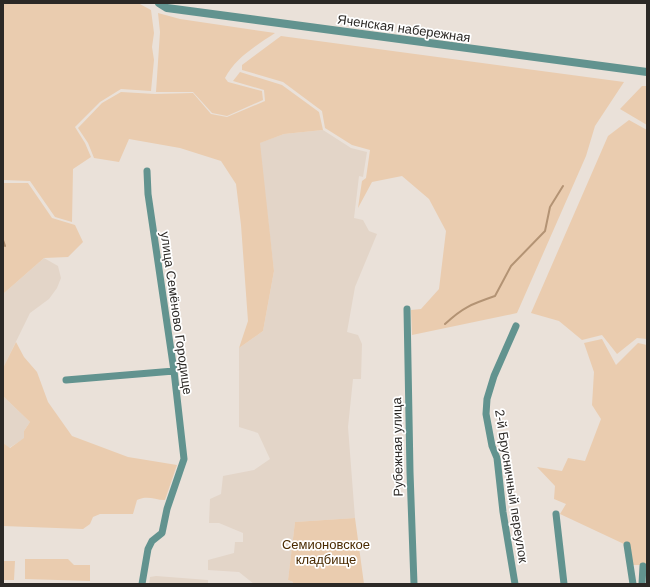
<svg xmlns="http://www.w3.org/2000/svg" width="650" height="587" viewBox="0 0 650 587" font-family="Arial,sans-serif">
<rect width="100%" height="100%" fill="#eae1d9"/>
<path fill="#e3d5c8" d="M 323,130 L 351,148 L 367,152 L 363,177 L 359,176 L 354,218 L 363,220 L 369,231 L 377,234 L 355,287 L 347,332 L 358,335 L 362,344 L 361,379 L 353,379 L 348,427 L 355,518 L 295,522 L 288,580 L 293,582 L 293,584 L 254,584 L 239,572 L 208,570 L 208,560 L 234,553 L 235,542 L 243,542 L 243,533 L 219,523 L 209,523 L 210,499 L 221,494 L 223,476 L 254,470 L 270,459 L 258,433 L 239,427 L 239,348 L 263,331 L 274,271 L 259,143 L 284,134 Z
M 44,258 L 58,266 L 61,278 L 57,288 L 49,299 L 30,313 L 3,368 L 3,294 Z
M 3,396 L 30,422 L 24,431 L 25,438 L 9,448 L 3,443 Z
M 156,576 L 208,580 L 208,584 L 149,584 L 150,577 Z"/>
<path fill="#eaccaf" d="M 3,3 L 138,3 L 151,10 L 154,33 L 152,47 L 154,60 L 151,91 L 121,89 L 100,102 L 75,127 L 85,143 L 91,157 L 73,169 L 72,222 L 55,217 L 30,181 L 3,180 Z
M 158,13 L 180,19 L 275,33 C 257,45 235,58 225,78 L 228,82 L 262,91 L 263,100 L 227,116 L 212,113 L 193,92 L 156,92 L 160,32 Z
M 281,36 L 624,82 L 595,126 L 586,156 L 517,313 L 412,335 L 411,310 L 421,309 L 439,289 L 446,231 L 429,199 L 402,176 L 372,182 L 358,208 L 362,181 L 366,178 L 370,150 L 352,145 L 325,128 L 322,111 L 283,82 L 242,70 L 242,65 Z
M 240,72 L 282,85 L 319,112 L 323,130 L 284,134 L 260,143 L 274,271 L 263,331 L 239,348 L 248,321 L 241,225 L 236,184 L 221,161 L 180,148 L 129,139 L 119,162 L 94,158 L 88,143 L 78,128 L 102,103 L 121,92 L 155,94 L 193,93 L 211,114 L 227,117 L 265,101 L 264,90 L 233,81 Z
M 642,86 L 647,86 L 647,125 L 620,109 Z
M 629,120 L 647,130 L 647,339 L 637,338 L 617,354 L 602,335 L 582,340 L 559,321 L 531,313 L 608,136 Z
M 3,183 L 28,183 L 52,218 L 75,225 L 83,242 L 68,257 L 44,258 L 3,294 Z
M 602,339 L 616,365 L 638,343 L 647,345 L 647,561 L 646,565 L 627,565 L 624,544 L 560,514 L 566,504 L 554,499 L 555,486 L 537,467 L 562,471 L 568,458 L 585,461 L 601,419 L 592,405 L 594,372 L 584,343 Z
M 16,342 L 24,357 L 37,372 L 48,402 L 72,436 L 128,457 L 177,465 L 165,500 C 154,500 148,495 137,500 L 133,514 L 100,514 L 93,517 L 90,524 L 83,529 L 3,526 L 3,443 L 10,448 L 24,438 L 24,431 L 30,422 L 3,396 L 3,368 Z
M 355,518 L 364,584 L 293,584 L 293,582 L 288,580 L 295,522 Z
M 25,559 L 68,559 L 74,565 L 90,565 L 90,581 L 25,579 Z
M 3,561 L 15,561 L 14,580 L 3,580 Z"/>
<g fill="none" stroke-linecap="round" stroke-linejoin="round">
<path stroke="#b39374" stroke-width="2" d="M 3,240 L 5,246
M 445,324 C 463,307 472,304 495,296 L 511,266 L 545,231 L 550,207 L 563,186"/>
<path stroke="#62938f" stroke-width="7" d="M 407,309 L 410,472 L 414,584
M 66,380 L 174,371
M 556,514 L 564,584
M 627,545 L 633,584
M 142,584 L 148,549 L 152,541 L 162,533 L 167,509 L 184,459 L 174,371 L 148,194 L 147,171
M 515,584 L 503,512 L 497,458 L 492,446 L 486,414 L 487,399 L 494,376 L 516,326
M 642,584 L 643,566"/>
<path stroke="#62938f" stroke-width="8" d="M 159,3 L 167,8 L 647,72"/>
</g>
<g text-anchor="middle" stroke-width="3.5" stroke-linejoin="round" paint-order="stroke">
<g font-size="13" fill="#2c2926" stroke="#fff">
<text transform="translate(404 28) rotate(8)" y="5">Яченская набережная</text>
<text transform="translate(177 313) rotate(82)" y="5">улица Семёново Городище</text>
<text transform="translate(397 447) rotate(-91)" y="5">Рубежная улица</text>
<text transform="translate(512 486) rotate(81)" y="5">2-й Брусничный переулок</text>
</g>
<g font-size="13" fill="#4a2a01" stroke="#fff">
<text x="326" y="549">Семионовское<tspan x="326" dy="15">кладбище</tspan></text>
</g>
</g>
<rect width="650" height="587" fill="none" stroke="#2c2926" stroke-width="8"/>
</svg>
